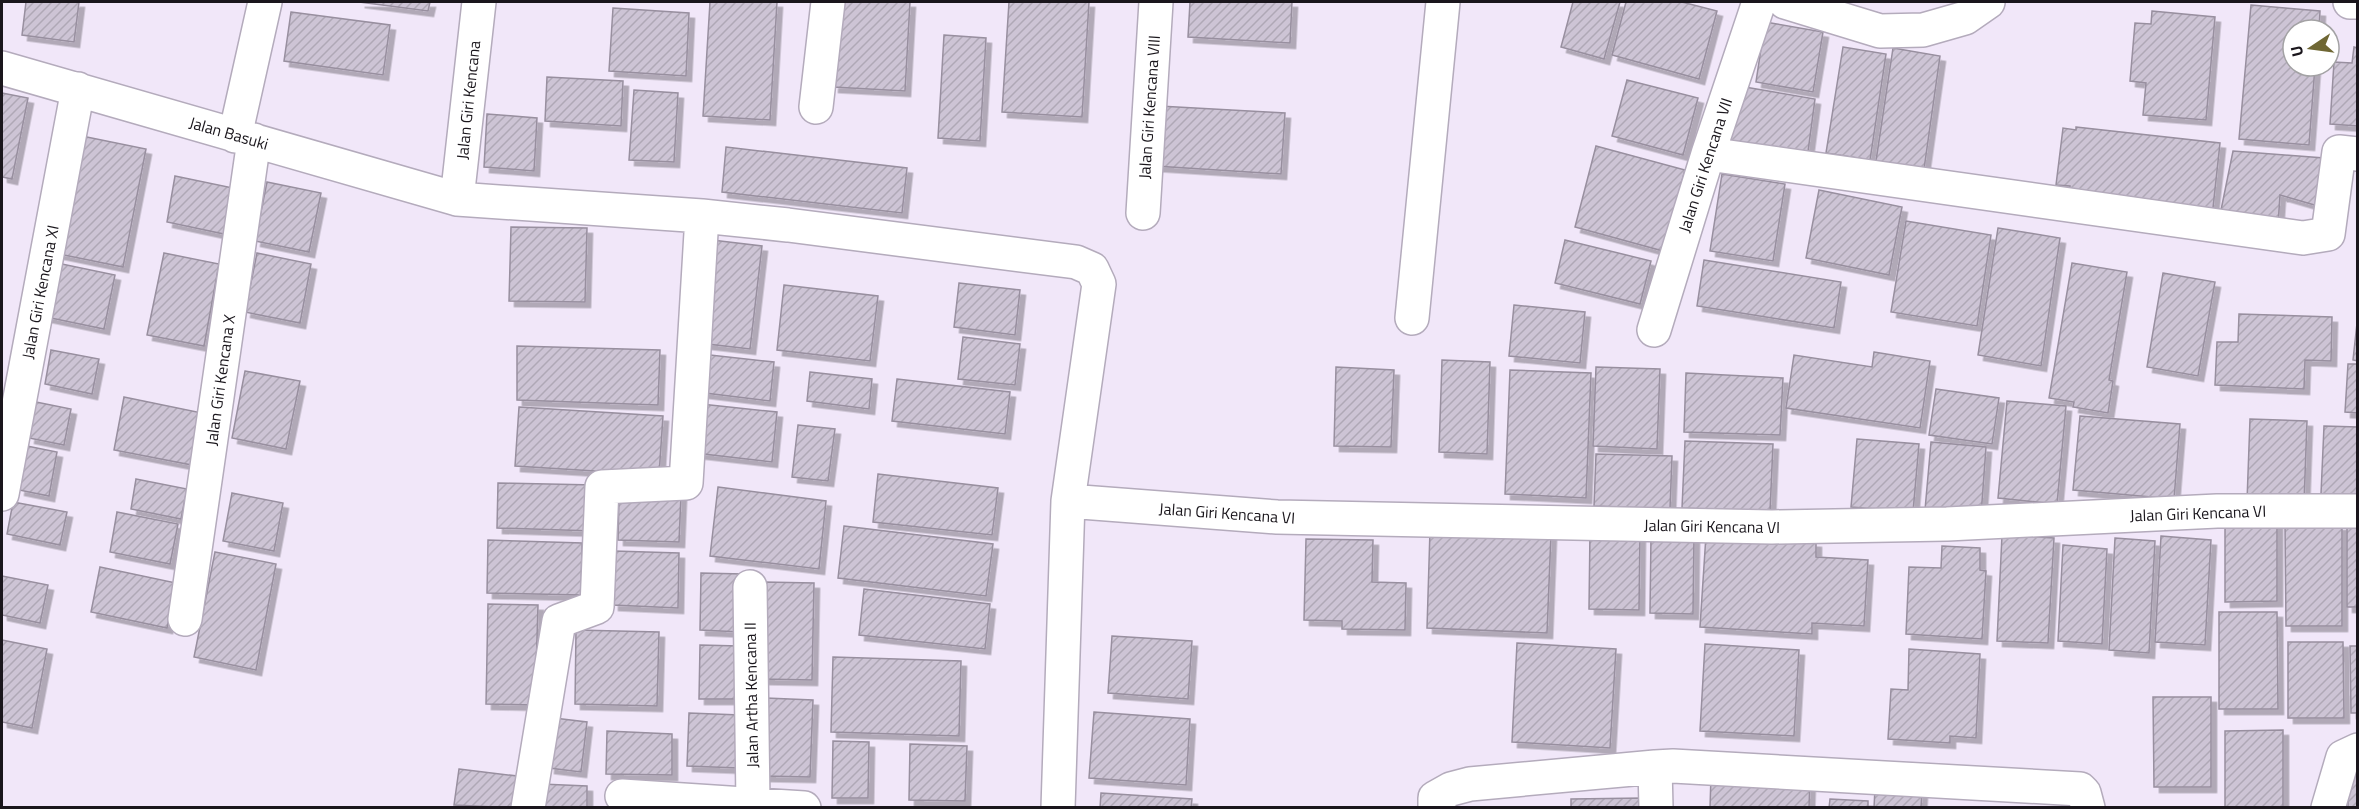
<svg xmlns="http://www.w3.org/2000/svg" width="2359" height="809" viewBox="0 0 2359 809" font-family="'Titillium Web',sans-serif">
<defs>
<pattern id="building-hatch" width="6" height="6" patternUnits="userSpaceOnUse" patternTransform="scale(1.5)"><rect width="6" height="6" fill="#cdc4d5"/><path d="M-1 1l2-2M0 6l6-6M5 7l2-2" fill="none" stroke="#afa8b6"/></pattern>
<filter id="shadow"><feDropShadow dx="5.5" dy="5.5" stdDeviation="0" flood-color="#0004"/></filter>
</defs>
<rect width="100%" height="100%" fill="#f1e7f9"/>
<path fill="url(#building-hatch)" stroke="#988f9f" stroke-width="1.5" filter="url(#shadow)" d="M 26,2 L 79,2 L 74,42 L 22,35 Z
M 359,2 L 430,2 L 428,11 Z
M 710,2 L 777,2 L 770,120 L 703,116 Z
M 838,2 L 910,2 L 905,91 L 833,87 Z
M 1009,2 L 1089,2 L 1082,117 L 1002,112 Z
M 1190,2 L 1292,2 L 1290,43 L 1188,37 Z
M 1573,2 L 1620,2 L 1604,59 L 1561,47 Z
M 1626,2 L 1682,2 L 1717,11 L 1699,79 L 1612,55 Z
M 2251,5 L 2320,11 L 2319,30 L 2293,30 L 2293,66 L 2315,66 L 2309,145 L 2239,139 Z
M 613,8 L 689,13 L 686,76 L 609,71 Z
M 2152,11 L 2215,17 L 2206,120 L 2143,115 L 2146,83 L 2130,81 L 2135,23 L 2151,24 Z
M 291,12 L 390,25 L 383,75 L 284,61 Z
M 1765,22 L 1823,32 L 1813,92 L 1756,82 Z
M 944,35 L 986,38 L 980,141 L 938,138 Z
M 1843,47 L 1886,54 L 1870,160 L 1826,153 Z
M 2354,47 L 2358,48 L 2358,126 L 2330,124 L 2334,62 L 2352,63 Z
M 1893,48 L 1940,56 L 1924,169 L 1876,161 Z
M 547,77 L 623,81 L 621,126 L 545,121 Z
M 1627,80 L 1698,98 L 1683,155 L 1612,136 Z
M 1739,86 L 1815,99 L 1807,159 L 1729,146 Z
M 634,90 L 678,93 L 674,162 L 629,160 Z
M 2,93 L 28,98 L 12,179 L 2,177 Z
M 1159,106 L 1285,113 L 1281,174 L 1155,166 Z
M 487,114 L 537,118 L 534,171 L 484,167 Z
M 2076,127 L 2220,143 L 2212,217 L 2069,201 L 2070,186 L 2056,185 L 2063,128 L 2076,130 Z
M 77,135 L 146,149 L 123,267 L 54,253 Z
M 1596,146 L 1685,170 L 1663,251 L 1575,227 Z
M 726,147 L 907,168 L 902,213 L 722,192 Z
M 2233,151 L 2324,158 L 2318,206 L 2280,195 L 2278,225 L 2220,215 Z
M 1722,174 L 1785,184 L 1773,261 L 1710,251 Z
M 175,176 L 233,188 L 224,234 L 167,222 Z
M 267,182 L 321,193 L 309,252 L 255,241 Z
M 1819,190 L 1902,207 L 1889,275 L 1806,258 Z
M 1906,221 L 1991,235 L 1977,326 L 1891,312 Z
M 511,227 L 587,228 L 585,302 L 509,301 Z
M 1998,228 L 2060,238 L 2041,366 L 1978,355 Z
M 712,240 L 762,246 L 750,349 L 699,343 Z
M 1565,240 L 1651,261 L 1640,304 L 1555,283 Z
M 164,253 L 219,264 L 204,346 L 147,335 Z
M 257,253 L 311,264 L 300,323 L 245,312 Z
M 1704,260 L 1841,282 L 1834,328 L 1697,306 Z
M 57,263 L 115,275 L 104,329 L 46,317 Z
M 2072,263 L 2127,272 L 2109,380 L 2113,381 L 2108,413 L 2073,407 L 2074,402 L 2049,398 Z
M 2163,273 L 2215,282 L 2198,376 L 2147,367 Z
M 959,283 L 1020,290 L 1015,335 L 954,327 Z
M 784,285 L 878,296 L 870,361 L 777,350 Z
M 1514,305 L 1585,312 L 1580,363 L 1509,356 Z
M 2239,314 L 2332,317 L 2331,361 L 2305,360 L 2304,389 L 2215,385 L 2217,342 L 2238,342 Z
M 2358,314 L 2358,361 L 2353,360 Z
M 963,337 L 1020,344 L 1015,385 L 958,379 Z
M 517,346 L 660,350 L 658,405 L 517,400 Z
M 51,350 L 99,359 L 92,394 L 45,384 Z
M 1874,352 L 1930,361 L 1920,428 L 1786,408 L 1794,355 L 1872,367 Z
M 701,354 L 774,362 L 770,401 L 697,392 Z
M 1442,360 L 1490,362 L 1487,454 L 1439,452 Z
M 2348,364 L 2358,364 L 2358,413 L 2345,412 Z
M 1336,367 L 1394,370 L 1391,447 L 1334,446 Z
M 1596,367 L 1660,369 L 1657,449 L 1593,446 Z
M 1510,370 L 1591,373 L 1586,498 L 1505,494 Z
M 245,371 L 300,381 L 286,449 L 232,438 Z
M 810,372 L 872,379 L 869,409 L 807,401 Z
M 1686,373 L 1783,378 L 1780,435 L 1684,432 Z
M 897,379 L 1010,392 L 1005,434 L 892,421 Z
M 1936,389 L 1999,398 L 1992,444 L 1929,435 Z
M 124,397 L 202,413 L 192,465 L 114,450 Z
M 2007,401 L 2066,406 L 2057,504 L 1998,498 Z
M 36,402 L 71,409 L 64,445 L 29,438 Z
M 701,404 L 777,412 L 772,462 L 695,453 Z
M 519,407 L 663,416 L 659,475 L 515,466 Z
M 2080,416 L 2180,424 L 2174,499 L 2073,490 Z
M 2250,419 L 2307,421 L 2304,503 L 2247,501 Z
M 798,425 L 835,429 L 828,481 L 792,477 Z
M 2324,426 L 2358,427 L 2358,495 L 2321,494 Z
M 1857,439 L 1919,444 L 1913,512 L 1851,507 Z
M 1685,441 L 1773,444 L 1770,512 L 1682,508 Z
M 1931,442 L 1986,447 L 1981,516 L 1925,510 Z
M 27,446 L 57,452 L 49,496 L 19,490 Z
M 1596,454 L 1672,456 L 1670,509 L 1594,506 Z
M 878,474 L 998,488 L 992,535 L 873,522 Z
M 136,479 L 187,489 L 181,519 L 131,509 Z
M 498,483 L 595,485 L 594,531 L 497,528 Z
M 718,487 L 826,501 L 819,569 L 710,556 Z
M 232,493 L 283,503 L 274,551 L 223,541 Z
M 619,493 L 681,495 L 679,542 L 618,540 Z
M 13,502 L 67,512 L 60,545 L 7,534 Z
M 117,512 L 178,524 L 170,564 L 110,552 Z
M 2277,519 L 2277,601 L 2225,602 L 2225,520 Z
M 2342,525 L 2342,626 L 2286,626 L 2285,526 Z
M 844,526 L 993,544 L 986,596 L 838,578 Z
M 2347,527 L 2358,527 L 2358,607 L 2347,607 Z
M 1430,530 L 1551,534 L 1547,633 L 1427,628 Z
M 1590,530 L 1640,532 L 1639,610 L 1589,609 Z
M 1651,535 L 1694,536 L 1693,614 L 1650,613 Z
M 1706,535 L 1816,542 L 1816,557 L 1868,560 L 1864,626 L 1812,623 L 1812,634 L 1700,627 Z
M 2002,535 L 2054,538 L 2048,643 L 1997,641 Z
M 2161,536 L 2211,540 L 2205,645 L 2155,642 Z
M 2115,538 L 2155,541 L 2149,653 L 2109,650 Z
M 1306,539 L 1373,540 L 1372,582 L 1406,583 L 1405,630 L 1342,629 L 1342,621 L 1304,620 Z
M 488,540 L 582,543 L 581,595 L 487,593 Z
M 2063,545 L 2107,549 L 2102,644 L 2058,641 Z
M 1942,546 L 1980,548 L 1980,570 L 1986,571 L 1982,639 L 1906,634 L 1909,567 L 1941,568 Z
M 614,551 L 679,553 L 678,608 L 613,605 Z
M 215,552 L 276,564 L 256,670 L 194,657 Z
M 100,567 L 176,583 L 167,628 L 91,612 Z
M 701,573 L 743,574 L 741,632 L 700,630 Z
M 2,576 L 48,585 L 40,623 L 2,615 Z
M 764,582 L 814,583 L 812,680 L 761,679 Z
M 864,589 L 990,604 L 985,649 L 859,635 Z
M 488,604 L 538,605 L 535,705 L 486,704 Z
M 2219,612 L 2277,612 L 2278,709 L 2219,709 Z
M 576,630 L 659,632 L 657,706 L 575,704 Z
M 1112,636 L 1192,641 L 1188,699 L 1108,693 Z
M 2,640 L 47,649 L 32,728 L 2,722 Z
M 2288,642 L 2343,642 L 2344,718 L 2288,718 Z
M 1517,643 L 1616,649 L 1610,748 L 1512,742 Z
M 1705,644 L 1799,650 L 1794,736 L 1700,731 Z
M 700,645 L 739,646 L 738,699 L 699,699 Z
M 2350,646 L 2358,646 L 2358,713 L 2351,713 Z
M 1909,649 L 1980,654 L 1976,738 L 1950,736 L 1950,743 L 1888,739 L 1891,689 L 1908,690 Z
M 833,657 L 961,661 L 959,736 L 831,732 Z
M 2153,697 L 2211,697 L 2211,787 L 2154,787 Z
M 766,698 L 813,700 L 810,777 L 763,776 Z
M 1094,712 L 1190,719 L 1186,785 L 1089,778 Z
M 689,713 L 740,715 L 739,768 L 687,766 Z
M 554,718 L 587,722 L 581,772 L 549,768 Z
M 2283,730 L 2283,808 L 2225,808 L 2225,731 Z
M 607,731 L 672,734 L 672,775 L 606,774 Z
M 833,741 L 869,742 L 868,798 L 832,798 Z
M 910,744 L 967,746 L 965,801 L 909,800 Z
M 459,769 L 517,776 L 513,808 L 454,805 Z
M 2348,769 L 2358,769 L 2358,808 L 2348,808 Z
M 1711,776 L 1810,778 L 1809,808 L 1710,808 Z
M 541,784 L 587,786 L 587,808 L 540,808 Z
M 1875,788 L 1922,791 L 1921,808 L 1874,808 Z
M 1101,793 L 1192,799 L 1191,808 L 1100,808 Z
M 1643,798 L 1643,808 L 1571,808 L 1571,799 Z
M 1830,799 L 1868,801 L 1868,808 L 1829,808 Z"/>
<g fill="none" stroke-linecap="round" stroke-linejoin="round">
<defs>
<path id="minor" d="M 1785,2 L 1880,31 L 1923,30 L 1965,18 L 1988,2
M 2350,2 L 2358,2
M 2,68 L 457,199 L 702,216 L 788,225 L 1076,262 L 1092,269 L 1099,284 L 1068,501 L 1058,808
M 816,107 L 828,2
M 235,136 L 265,2
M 1708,154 L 2303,238 L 2328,234 L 2339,152 L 2358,154
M 457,199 L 479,2
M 1143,213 L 1156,2
M 1412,318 L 1443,2
M 1654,330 L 1708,154 L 1759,2
M 2,494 L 78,89
M 1068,501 L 1277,517 L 1772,527 L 1947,524 L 2217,511 L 2358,511
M 750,587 L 753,803
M 185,619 L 254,140
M 622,796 L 804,808
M 528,808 L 559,621 L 597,607 L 602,487 L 686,483 L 702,216
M 1435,808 L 1435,798 L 1451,789 L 1470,784 L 1655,767
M 1656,808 L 1655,767 L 1673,766 L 2080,789 L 2084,793 L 2088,808
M 2328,808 L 2343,757 L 2358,750"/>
</defs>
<use href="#minor" stroke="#b4abbc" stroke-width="36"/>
<use href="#minor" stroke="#fff" stroke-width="33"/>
</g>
<g text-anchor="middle" stroke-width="4.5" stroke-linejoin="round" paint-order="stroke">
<g font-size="16" fill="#1a161c" stroke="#fff">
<text transform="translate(468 100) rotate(-84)" y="6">Jalan Giri Kencana</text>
<text transform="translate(1149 107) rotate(-86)" y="6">Jalan Giri Kencana VIII</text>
<text transform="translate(229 133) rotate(16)" y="6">Jalan Basuki</text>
<text transform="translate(1705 165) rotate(-72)" y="6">Jalan Giri Kencana VII</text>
<text transform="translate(40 292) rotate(-79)" y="6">Jalan Giri Kencana XI</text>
<text transform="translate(220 380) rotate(-82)" y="6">Jalan Giri Kencana X</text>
<text transform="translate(1227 513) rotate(4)" y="6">Jalan Giri Kencana VI</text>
<text transform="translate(2198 513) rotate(-2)" y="6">Jalan Giri Kencana VI</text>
<text transform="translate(1712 526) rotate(1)" y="6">Jalan Giri Kencana VI</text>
<text transform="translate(751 695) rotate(-91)" y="6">Jalan Artha Kencana II</text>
</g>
</g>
<rect width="2359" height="809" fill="none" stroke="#1a161c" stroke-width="6"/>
<g transform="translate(2311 48) rotate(257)"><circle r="28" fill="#ffffff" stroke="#a3a2a4" stroke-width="1.5"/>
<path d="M0-4.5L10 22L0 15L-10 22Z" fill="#6f6734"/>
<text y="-9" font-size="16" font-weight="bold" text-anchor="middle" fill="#1a161c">U</text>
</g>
</svg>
